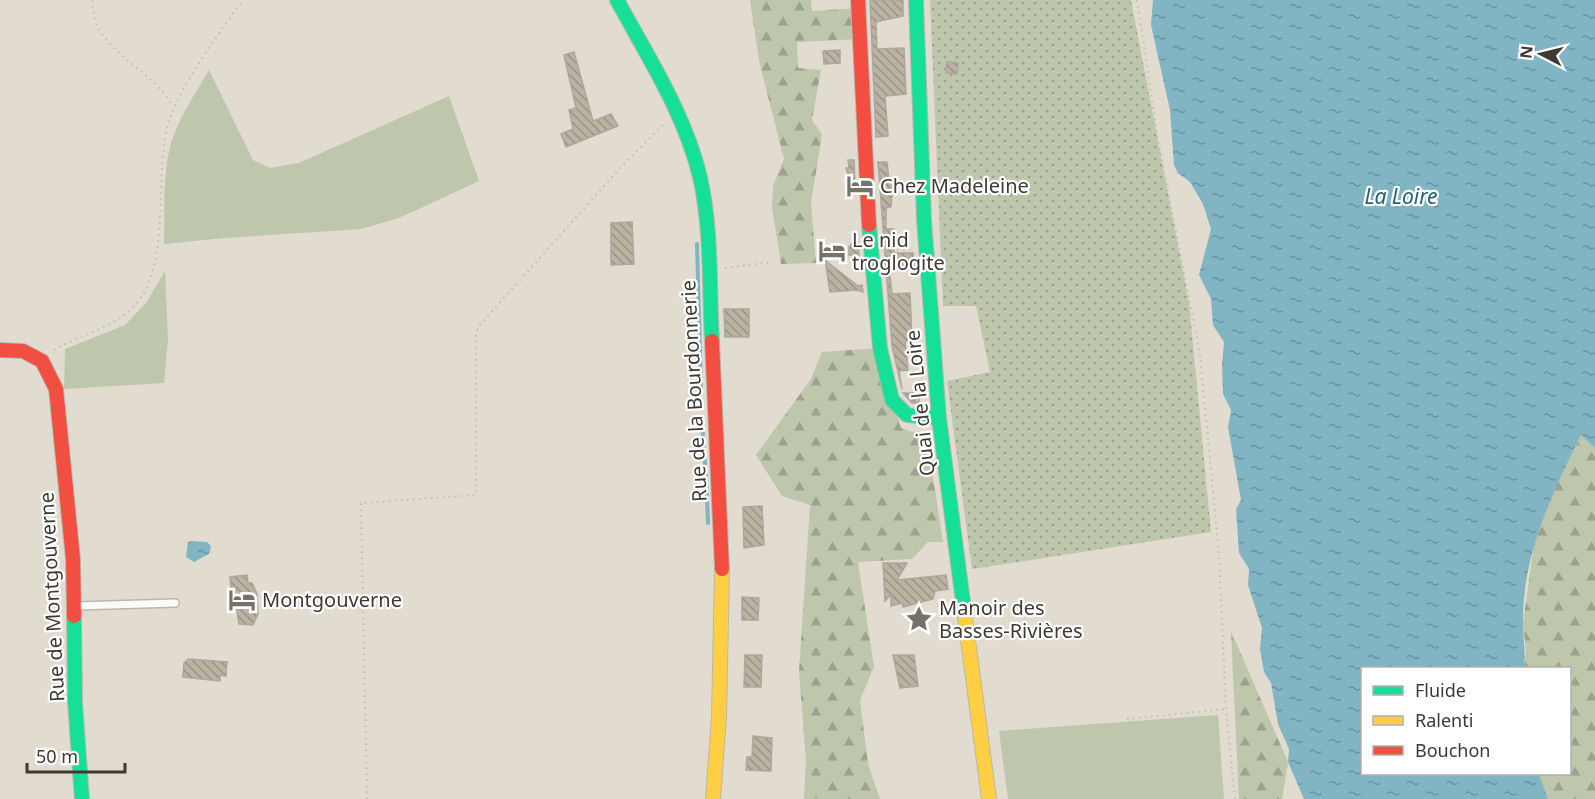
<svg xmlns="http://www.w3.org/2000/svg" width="1595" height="799" viewBox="0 0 1595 799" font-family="'Noto Sans',sans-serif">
<defs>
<pattern id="forest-firs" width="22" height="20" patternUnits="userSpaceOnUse" patternTransform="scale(1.5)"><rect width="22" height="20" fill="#bec6ac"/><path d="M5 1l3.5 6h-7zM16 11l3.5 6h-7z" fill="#9ca28d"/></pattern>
<pattern id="garden-dots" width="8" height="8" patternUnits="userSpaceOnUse" patternTransform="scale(1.5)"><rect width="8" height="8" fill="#bec6ac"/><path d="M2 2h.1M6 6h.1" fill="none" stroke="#9ca28d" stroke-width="1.8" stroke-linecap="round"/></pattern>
<pattern id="water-ripples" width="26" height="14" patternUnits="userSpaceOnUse" patternTransform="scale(1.5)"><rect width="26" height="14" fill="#81b5c4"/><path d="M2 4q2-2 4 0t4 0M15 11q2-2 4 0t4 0" fill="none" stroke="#6b94a0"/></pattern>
<pattern id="building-back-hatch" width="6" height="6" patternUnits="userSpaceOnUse" patternTransform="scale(1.5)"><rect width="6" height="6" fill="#bbb2a2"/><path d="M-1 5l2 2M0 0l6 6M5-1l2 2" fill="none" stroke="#999285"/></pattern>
</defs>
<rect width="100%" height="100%" fill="#e1dbd0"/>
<path fill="#bec6ac" d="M 209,70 L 253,160 L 270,168 L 299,163 L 449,96 L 479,181 L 399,218 L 361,229 L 224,238 L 164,244 C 165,210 162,169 173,137 C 182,113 196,92 209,70 Z
M 165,271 L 168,339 L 164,383 L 64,389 L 65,349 L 125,325 L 146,303 Z
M 1218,715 L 1224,799 L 1008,799 L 999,731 Z"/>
<path fill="url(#forest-firs)" d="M 750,0 L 811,0 L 812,11 L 859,8 L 860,39 L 797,42 L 798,68 L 821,70 L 812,120 L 822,134 L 811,203 L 816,263 L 781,264 L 772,207 L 773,186 L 784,159 L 759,61 Z
M 880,348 L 886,378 L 901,428 L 913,432 L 926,431 L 943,542 L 928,542 L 912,559 L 858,562 L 874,667 L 860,700 L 868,764 L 880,799 L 804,799 L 806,761 L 799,672 L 810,505 L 782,496 L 756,455 L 811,379 L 822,352 Z
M 1581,435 L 1595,448 L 1595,799 L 1548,799 L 1539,774 L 1570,774 L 1570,668 L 1524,668 L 1526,651 L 1523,623 L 1534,544 L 1545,509 Z
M 1231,631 L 1288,762 L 1282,799 L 1239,799 Z"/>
<path fill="url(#garden-dots)" d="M 930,0 L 1131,0 L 1189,303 L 1211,532 L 972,569 L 947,381 L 990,372 L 976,306 L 943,306 Z"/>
<path fill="url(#water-ripples)" d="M 1153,0 L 1595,0 L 1595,448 L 1581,435 C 1552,494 1522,555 1523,623 C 1523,639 1526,652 1524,668 L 1362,668 L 1362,774 L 1539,774 L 1548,799 L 1304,799 L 1288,762 L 1289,749 L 1278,724 L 1271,683 L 1264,672 L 1260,649 L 1262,628 L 1248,585 L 1249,569 L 1239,553 L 1236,509 L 1241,500 L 1228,427 L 1231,410 L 1223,394 L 1222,365 L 1224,342 L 1213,325 L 1211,299 L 1199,275 L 1211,229 L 1203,204 L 1190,182 L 1178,173 L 1174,165 L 1170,110 L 1151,25 Z
M 191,541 L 207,542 L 211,546 L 209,554 L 194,562 L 186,557 L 188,542 Z"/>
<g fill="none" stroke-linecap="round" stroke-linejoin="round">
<path stroke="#81b5c4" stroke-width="4" d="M 697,244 L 701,390
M 702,422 L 705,464
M 706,474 L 708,523"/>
</g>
<path fill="url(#building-back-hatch)" stroke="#aca79f" stroke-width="1.5" d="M 870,0 L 903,0 L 903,16 L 876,22 L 877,49 L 904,48 L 906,94 L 885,96 L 888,136 L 876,137 Z
M 840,50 L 840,63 L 824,64 L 823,51 Z
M 574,52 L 593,121 L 611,114 L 618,126 L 566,147 L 561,134 L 573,129 L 569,110 L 576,108 L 564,55 Z
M 947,62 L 958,63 L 957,74 L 946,73 Z
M 848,160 L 854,160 L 855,186 L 851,188 L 846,168 L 849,168 Z
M 878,162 L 887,162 L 889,180 L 893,180 L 891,207 L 886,208 L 886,229 L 894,229 L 894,253 L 913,253 L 914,266 L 889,267 L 892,294 L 910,293 L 912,341 L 905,342 L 908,370 L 899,371 L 902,389 L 892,346 Z
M 632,222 L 634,264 L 611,265 L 611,223 Z
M 857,237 L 859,255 L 849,255 L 849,247 Z
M 825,260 L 858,286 L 862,285 L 863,292 L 856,290 L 830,292 Z
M 724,309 L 749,309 L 749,337 L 725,337 Z
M 903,393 L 919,393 L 919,403 L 912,403 Z
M 762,506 L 764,545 L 744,548 L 743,507 Z
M 883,563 L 907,563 L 897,580 L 946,575 L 948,589 L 935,591 L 933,599 L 903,607 L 902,603 L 891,606 L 891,594 L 885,601 Z
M 247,575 L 248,583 L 252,583 L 257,594 L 258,614 L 253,625 L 239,624 L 234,590 L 231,590 L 230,577 Z
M 742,597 L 759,598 L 758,620 L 742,620 Z
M 745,655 L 762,655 L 761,687 L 744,687 Z
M 893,655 L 914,655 L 918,686 L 900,688 Z
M 188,659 L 227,662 L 226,676 L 220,675 L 220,681 L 183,677 L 184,663 Z
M 753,736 L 772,738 L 771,771 L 746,770 L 747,757 L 752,757 Z"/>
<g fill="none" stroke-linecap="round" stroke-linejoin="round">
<defs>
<path id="lane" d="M 77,606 L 175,603"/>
<path id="fast" d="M 617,0 C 648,57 685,114 700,177 C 712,230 709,287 712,341
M 916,0 L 924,220 L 939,418 L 965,617
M 869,225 L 880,348 L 892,400 L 907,415 L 939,418
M 74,616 L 75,702 L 82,799"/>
<path id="slow" d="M 965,617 L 989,799
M 713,799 L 719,717 L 722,569"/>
<path id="jam" d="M 858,0 L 869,225
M 712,341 L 722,569
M 0,350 L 23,351 L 42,361 L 56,389 L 73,559 L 74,616"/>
</defs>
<use href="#lane" stroke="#bcb7ae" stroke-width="10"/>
<use href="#fast" stroke="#bcb7ae" stroke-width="16"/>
<use href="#slow" stroke="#bcb7ae" stroke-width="16"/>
<use href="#jam" stroke="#bcb7ae" stroke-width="16"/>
<path stroke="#bfbcb8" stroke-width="2" stroke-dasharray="1.5 4.5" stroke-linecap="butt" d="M 92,0 C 93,9 94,20 98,28 C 117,60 155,74 173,107
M 1137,0 L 1158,140 L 1200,354 L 1219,555 L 1226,709 L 1235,799
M 941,206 L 1172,212
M 885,250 L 910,250
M 725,268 L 773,262
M 54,350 C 81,334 116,328 137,303 C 172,261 153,173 169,121 C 179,88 222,28 243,0
M 1127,719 L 1226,709
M 367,799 L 361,503 L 476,495 L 476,334 L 478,327 L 622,166 L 664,124"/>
<use href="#lane" stroke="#fafaf8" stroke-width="7"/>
<use href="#fast" stroke="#16e098" stroke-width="14"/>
<use href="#slow" stroke="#ffcf43" stroke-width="14"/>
<use href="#jam" stroke="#f24e42" stroke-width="14"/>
</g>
<defs>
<symbol id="hotel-bare" viewBox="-9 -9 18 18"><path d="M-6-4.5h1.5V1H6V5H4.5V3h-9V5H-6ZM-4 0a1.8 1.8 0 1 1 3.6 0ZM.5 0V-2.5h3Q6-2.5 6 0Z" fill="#777269" stroke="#fff" stroke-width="2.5" paint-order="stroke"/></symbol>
<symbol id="sight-bare" viewBox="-9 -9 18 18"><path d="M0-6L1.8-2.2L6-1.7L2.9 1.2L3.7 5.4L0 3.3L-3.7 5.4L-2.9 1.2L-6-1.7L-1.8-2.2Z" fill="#777269" stroke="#fff" stroke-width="2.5" paint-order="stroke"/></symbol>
</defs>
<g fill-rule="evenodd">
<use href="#hotel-bare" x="841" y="167" width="38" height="38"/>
<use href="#hotel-bare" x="813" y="232" width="38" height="38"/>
<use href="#hotel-bare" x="223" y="581" width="38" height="38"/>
<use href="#sight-bare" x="900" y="600" width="38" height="38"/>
</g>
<g text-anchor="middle" stroke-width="4.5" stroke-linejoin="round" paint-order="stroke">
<g font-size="20" fill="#3e3a32" stroke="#fff" text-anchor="start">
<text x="880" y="193">Chez Madeleine</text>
<text x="852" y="247">Le nid<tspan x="852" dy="23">troglogite</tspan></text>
<text x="262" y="607">Montgouverne</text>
<text x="939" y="615">Manoir des<tspan x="939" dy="23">Basses-Rivières</tspan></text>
</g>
<g font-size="20" fill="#3e3a32" stroke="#fff">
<text transform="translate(694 391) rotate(-93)" y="7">Rue de la Bourdonnerie</text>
<text transform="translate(920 403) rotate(-96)" y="7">Quai de la Loire</text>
<text transform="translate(52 597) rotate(-93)" y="7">Rue de Montgouverne</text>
</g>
<g font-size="21" font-style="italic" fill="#236073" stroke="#fff">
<text x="1401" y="204">La Loire</text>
</g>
</g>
<rect x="1361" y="667" width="210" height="108" fill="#ffffff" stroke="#b2b0ad" stroke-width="1.5"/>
<rect x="1373" y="686" width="30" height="9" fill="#16e098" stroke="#b2b0ad" stroke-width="1.5"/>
<text x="1415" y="697" font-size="18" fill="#3e3a32">Fluide</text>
<rect x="1373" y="716" width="30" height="9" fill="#ffcf43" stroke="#b2b0ad" stroke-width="1.5"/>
<text x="1415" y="727" font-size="18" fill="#3e3a32">Ralenti</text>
<rect x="1373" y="746" width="30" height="9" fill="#f24e42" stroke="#b2b0ad" stroke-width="1.5"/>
<text x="1415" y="757" font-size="18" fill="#3e3a32">Bouchon</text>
<g transform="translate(1541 54) rotate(277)" stroke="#ffffff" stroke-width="4.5" paint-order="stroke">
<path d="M0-4.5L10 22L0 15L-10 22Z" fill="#3e3a32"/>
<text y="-9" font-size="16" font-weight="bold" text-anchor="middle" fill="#3e3a32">N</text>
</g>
<path d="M27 763v9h98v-9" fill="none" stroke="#3e3a32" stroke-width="3"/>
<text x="36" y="763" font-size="18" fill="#3e3a32" stroke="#ffffff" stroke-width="4.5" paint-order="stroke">50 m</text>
</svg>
